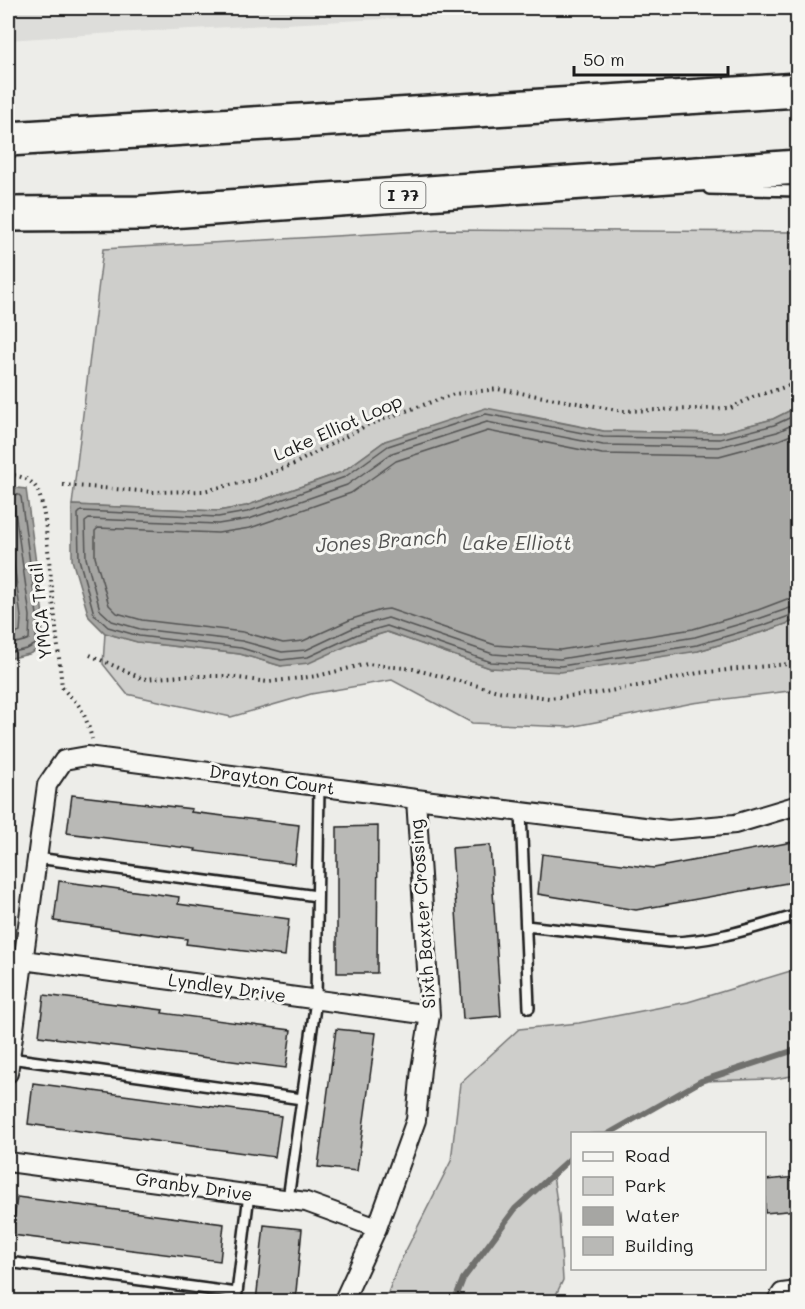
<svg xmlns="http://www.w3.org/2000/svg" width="805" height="1309" viewBox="0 0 805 1309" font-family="Mali,sans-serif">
<rect width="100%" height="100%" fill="#edede9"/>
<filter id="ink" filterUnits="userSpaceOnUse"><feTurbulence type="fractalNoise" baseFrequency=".0167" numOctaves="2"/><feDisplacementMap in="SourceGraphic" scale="12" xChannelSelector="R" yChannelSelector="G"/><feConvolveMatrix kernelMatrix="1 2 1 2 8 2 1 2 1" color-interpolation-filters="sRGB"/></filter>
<g filter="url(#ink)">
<path fill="#ddddda" d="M 8,8 L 594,8 L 114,33 L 8,40 Z"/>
<path fill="#cececb" stroke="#757574" stroke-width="1.5" d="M 441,230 L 797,232 L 797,407 L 773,419 L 720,433 L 604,431 L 520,414 L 385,441 L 342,472 L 246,506 L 218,511 L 72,505 L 103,249 Z
M 794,621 L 797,622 L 797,690 L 693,703 L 570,727 L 472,723 L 392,680 L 311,694 L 231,717 L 127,694 L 103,664 L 105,633 L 138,642 L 240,654 L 281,666 L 387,632 L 490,668 L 698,651 L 766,631 Z
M 797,969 L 797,1075 L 774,1079 L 701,1081 L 608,1133 L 572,1134 L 572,1157 L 553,1175 L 559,1216 L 563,1280 L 553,1301 L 385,1301 L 398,1266 L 451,1161 L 460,1083 L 519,1029 L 579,1023 L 688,1002 Z"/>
<path fill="#a6a6a3" stroke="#6f6f6d" stroke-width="1.5" d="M 797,407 L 797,622 L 794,621 L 766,631 L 698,651 L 561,672 L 490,668 L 387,632 L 360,640 L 309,663 L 281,666 L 240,654 L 137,642 L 105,633 L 89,617 L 72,560 L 72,505 L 218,511 L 246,506 L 342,472 L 385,441 L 486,408 L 603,431 L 720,433 L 773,419 Z
M 8,487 L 26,489 L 43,615 L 42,648 L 29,654 L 8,659 Z"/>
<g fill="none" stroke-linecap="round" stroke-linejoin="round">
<path stroke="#535352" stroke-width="1.5" d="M 798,414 L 774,425 L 720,439 L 603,437 L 486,414 L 388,446 L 345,477 L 247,512 L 218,517 L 81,511 L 78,514 L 79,559 L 94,614 L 108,627 L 139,636 L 241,648 L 281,660 L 308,657 L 358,634 L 387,626 L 491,662 L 561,666 L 697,645 L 764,625 L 792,615 L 798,615
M 798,422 L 777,432 L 719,447 L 603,445 L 487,422 L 392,453 L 347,485 L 249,519 L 218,524 L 89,519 L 85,522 L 86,558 L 100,610 L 112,621 L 140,629 L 242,641 L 282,652 L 306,650 L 355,627 L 388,618 L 493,654 L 560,659 L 695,637 L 761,618 L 790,608 L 798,608
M 798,432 L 779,440 L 719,456 L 602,454 L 488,431 L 396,461 L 351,493 L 250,528 L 218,533 L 98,528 L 95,531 L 95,557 L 109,605 L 117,613 L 142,620 L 243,632 L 283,643 L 303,641 L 352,619 L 381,610 L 389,609 L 495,645 L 560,650 L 693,629 L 758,610 L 787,599 L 798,598
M 8,493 L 19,495 L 21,497 L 37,615 L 36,644 L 27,649 L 8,653
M 8,501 L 13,501 L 14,504 L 30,616 L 29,639 L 24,641 L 8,645
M 8,519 L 21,617 L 20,632 L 8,636"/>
<path stroke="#6f6f6d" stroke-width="6" d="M 608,1134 L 701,1081 L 798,1049
M 454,1302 L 463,1279 L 515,1209 L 572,1157"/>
</g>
<path fill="#b9b9b6" stroke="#1c1c1c" stroke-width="1.5" d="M 72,795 L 192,809 L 191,812 L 299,825 L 295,864 L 195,851 L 196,849 L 67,833 Z
M 378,826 L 377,973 L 337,973 L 337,827 Z
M 798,841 L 798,881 L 636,910 L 538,894 L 542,854 L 654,868 Z
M 490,845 L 501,1016 L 463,1019 L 452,848 Z
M 59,881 L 179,897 L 178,904 L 289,919 L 285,956 L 186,944 L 187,939 L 54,921 Z
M 44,995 L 163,1010 L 162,1013 L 291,1030 L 286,1068 L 39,1036 Z
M 336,1029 L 376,1033 L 357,1171 L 318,1167 Z
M 33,1083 L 281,1116 L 275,1157 L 28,1124 Z
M 798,1177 L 798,1210 L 765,1213 L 765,1180 Z
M 17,1197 L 224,1224 L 220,1261 L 12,1235 Z
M 264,1225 L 302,1229 L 295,1302 L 256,1302 Z"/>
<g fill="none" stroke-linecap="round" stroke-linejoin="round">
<defs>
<path id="lane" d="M 709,189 L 798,191
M 521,812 L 529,1008
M 37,858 L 317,896
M 526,926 L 669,942 C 713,942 756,927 798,915
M 10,1058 L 302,1099
M 288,1199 L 316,1000 L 319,786
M 8,1262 L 237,1293 L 249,1194"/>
<path id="street" d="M 23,960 L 430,1015
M 8,1073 L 47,785 L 64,760 L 87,756 L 416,799 L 668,830 L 735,824 L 798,805
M 8,1162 L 306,1202 L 377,1228
M 343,1302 L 377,1228 L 416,1120 L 421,1069 L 430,1015 L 416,799
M 776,1302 L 782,1293 L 798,1291"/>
<path id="highway" d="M 8,139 L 798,90
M 8,214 L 141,213 L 798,167"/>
</defs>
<use href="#lane" stroke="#1c1c1c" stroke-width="14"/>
<use href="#street" stroke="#1c1c1c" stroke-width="22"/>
<use href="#highway" stroke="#1c1c1c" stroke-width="38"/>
<path stroke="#1c1c1c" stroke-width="4" stroke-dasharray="1.5 4.5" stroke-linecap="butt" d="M 8,474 C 40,479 39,491 45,520 L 62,687 C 66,693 71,697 76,702 C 84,711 89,727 92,739
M 63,485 L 153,492 L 203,491 L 253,480 L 294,464 L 367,425 L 454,394 L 498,389 L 623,411 L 731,408 L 753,397 L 779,389 L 798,382
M 90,655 L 143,679 L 181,676 L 223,676 L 268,682 L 317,676 L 367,664 L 413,669 L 498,691 L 549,698 L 599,693 L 649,684 L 698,673 L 798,663"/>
<use href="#lane" stroke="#f6f6f2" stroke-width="9"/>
<use href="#street" stroke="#f6f6f2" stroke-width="18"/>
<use href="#highway" stroke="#f6f6f2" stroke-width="33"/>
</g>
</g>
<g text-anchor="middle" stroke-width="6" stroke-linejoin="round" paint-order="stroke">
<rect fill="#f6f6f2" stroke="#5d5d5c" stroke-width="1.5" x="380.5" y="182" width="45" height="26" rx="4.5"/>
<g font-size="16" font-weight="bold" fill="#1c1c1c">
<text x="403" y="201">I 77</text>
</g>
<g font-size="18" fill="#1c1c1c" stroke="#f6f6f2">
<text transform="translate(338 428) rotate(-24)" y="6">Lake Elliot Loop</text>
<text transform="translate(41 611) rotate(-96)" y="6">YMCA Trail</text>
<text transform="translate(272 780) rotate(8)" y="6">Drayton Court</text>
<text transform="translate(423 914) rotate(-94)" y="6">Sixth Baxter Crossing</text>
<text transform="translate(227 988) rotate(8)" y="6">Lyndley Drive</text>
<text transform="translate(194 1187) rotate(8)" y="6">Granby Drive</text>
</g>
<g font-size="20" font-style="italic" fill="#535352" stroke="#f6f6f2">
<text transform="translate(381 541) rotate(-4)" y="7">Jones Branch</text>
<text x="517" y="550">Lake Elliott</text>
</g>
</g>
<rect width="805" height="1309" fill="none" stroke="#f6f6f2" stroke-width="30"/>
<rect x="15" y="15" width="775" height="1279" fill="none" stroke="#1c1c1c" stroke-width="2" filter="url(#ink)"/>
<rect x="571" y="1132" width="195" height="138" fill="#f6f6f2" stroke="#9f9f9c" stroke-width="1.5"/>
<rect x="583" y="1152" width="30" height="9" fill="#f6f6f2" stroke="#9f9f9c" stroke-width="1.5"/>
<text x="625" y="1162" font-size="18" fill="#1c1c1c">Road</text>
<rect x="583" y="1177" width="30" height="18" fill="#cececb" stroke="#9f9f9c" stroke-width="1.5"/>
<text x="625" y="1192" font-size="18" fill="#1c1c1c">Park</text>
<rect x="583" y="1207" width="30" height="18" fill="#a6a6a3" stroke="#9f9f9c" stroke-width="1.5"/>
<text x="625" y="1222" font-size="18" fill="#1c1c1c">Water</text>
<rect x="583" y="1237" width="30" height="18" fill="#b9b9b6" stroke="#9f9f9c" stroke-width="1.5"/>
<text x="625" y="1252" font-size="18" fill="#1c1c1c">Building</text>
<path d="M574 66v9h154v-9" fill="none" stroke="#1c1c1c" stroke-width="3"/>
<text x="583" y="66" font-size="18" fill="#1c1c1c" stroke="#f6f6f2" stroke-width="4.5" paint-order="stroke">50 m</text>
</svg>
